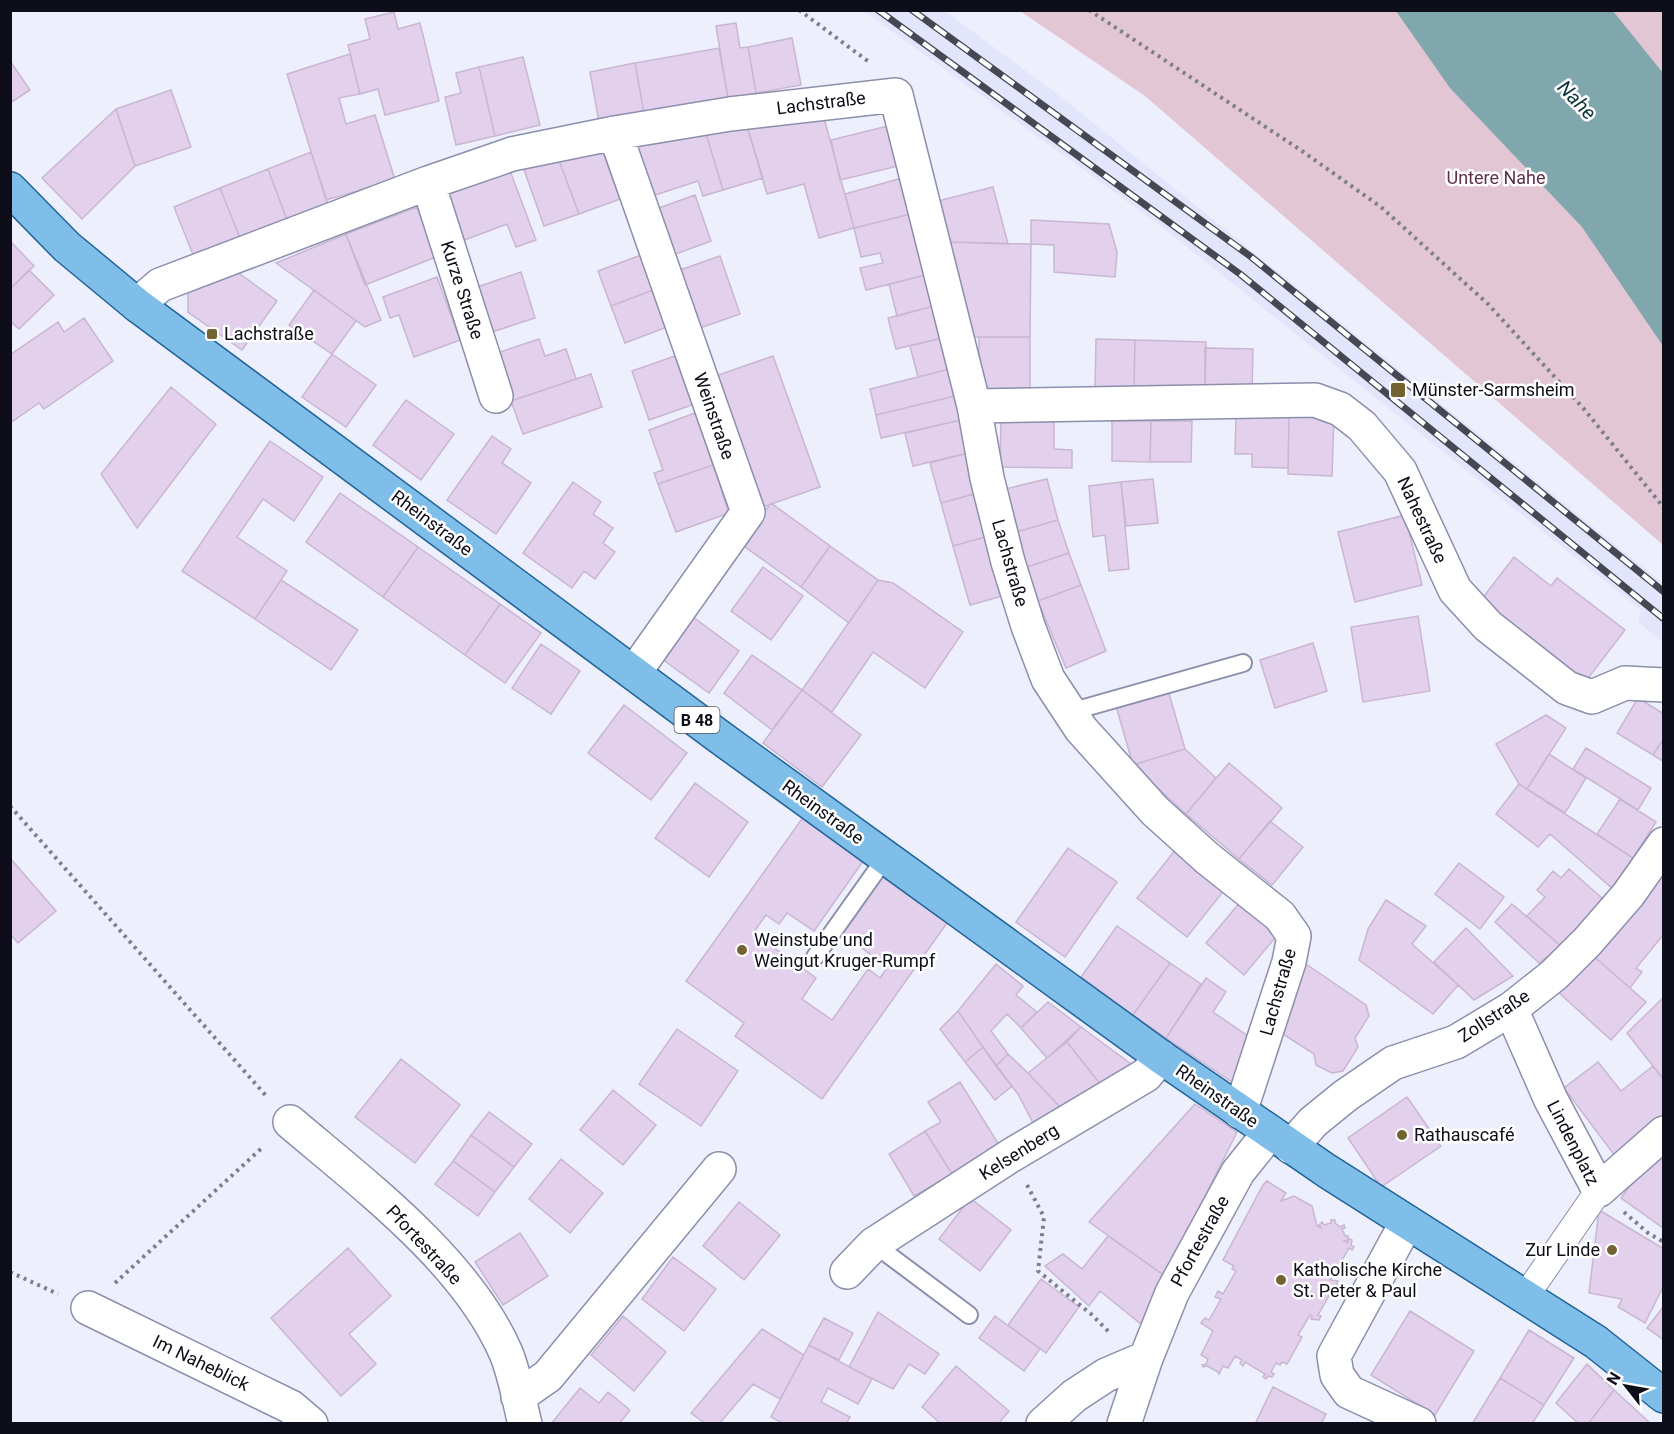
<svg xmlns="http://www.w3.org/2000/svg" width="1674" height="1434" viewBox="0 0 1674 1434" font-family="Roboto,sans-serif">
<rect width="100%" height="100%" fill="#edeffc"/>
<path fill="#e2e5fc" d="M 864,11 L 945,11 L 1065,100 L 1663,583 L 1663,642 L 1638,622 L 1641,610 L 1157,223 Z"/>
<path fill="#e3c6d3" d="M 1020,11 L 1663,11 L 1663,545 L 1145,96 Z"/>
<path fill="#80a7ae" d="M 1396,11 L 1613,11 L 1663,73 L 1663,346 L 1582,227 L 1450,88 Z"/>
<path fill="#e3d0ed" stroke="#c8b6d2" stroke-width="1.5" d="M 394,12 L 398,29 L 420,23 L 439,101 L 385,115 L 378,89 L 360,94 L 348,45 L 370,39 L 365,19 Z
M 736,23 L 740,48 L 748,47 L 756,93 L 728,98 L 716,26 Z
M 792,38 L 801,85 L 756,93 L 748,47 Z
M 719,48 L 728,98 L 644,113 L 635,63 Z
M 350,54 L 360,94 L 339,98 L 346,124 L 375,115 L 395,180 L 326,200 L 287,74 Z
M 523,57 L 540,125 L 495,136 L 479,67 Z
M 10,61 L 30,90 L 10,103 Z
M 635,63 L 644,113 L 599,122 L 590,72 Z
M 479,67 L 495,136 L 456,145 L 445,97 L 461,93 L 456,73 Z
M 171,90 L 191,147 L 135,166 L 116,109 Z
M 116,109 L 135,166 L 82,219 L 42,178 Z
M 824,118 L 854,228 L 819,238 L 804,184 L 767,194 L 746,123 Z
M 746,123 L 763,178 L 723,190 L 704,127 Z
M 888,126 L 898,166 L 840,180 L 831,140 Z
M 704,127 L 723,190 L 703,196 L 698,181 L 652,196 L 632,139 Z
M 600,144 L 620,199 L 579,214 L 557,155 Z
M 311,152 L 330,210 L 289,225 L 268,169 Z
M 557,155 L 579,214 L 544,226 L 522,164 Z
M 509,168 L 536,240 L 516,247 L 507,224 L 462,241 L 444,193 Z
M 268,169 L 289,225 L 242,243 L 220,188 Z
M 902,178 L 911,214 L 854,228 L 845,194 Z
M 993,187 L 1008,244 L 949,242 L 938,201 Z
M 220,188 L 242,243 L 196,262 L 174,207 Z
M 695,195 L 711,241 L 673,255 L 656,209 Z
M 417,207 L 436,257 L 365,285 L 346,234 Z
M 911,214 L 926,275 L 866,290 L 860,268 L 883,263 L 880,253 L 861,257 L 854,228 Z
M 1031,220 L 1109,224 L 1117,252 L 1115,277 L 1054,272 L 1054,245 L 1031,244 Z
M 346,234 L 381,320 L 365,327 L 276,263 Z
M 10,241 L 34,266 L 10,289 Z
M 949,242 L 1031,244 L 1030,337 L 970,337 Z
M 641,255 L 653,290 L 611,306 L 598,271 Z
M 720,256 L 740,314 L 697,329 L 677,271 Z
M 29,270 L 54,295 L 19,329 L 10,321 L 10,289 Z
M 236,271 L 277,301 L 242,350 L 188,312 L 188,291 Z
M 521,272 L 535,318 L 489,333 L 474,288 Z
M 926,275 L 934,306 L 897,316 L 889,284 Z
M 437,277 L 460,340 L 414,357 L 399,315 L 390,318 L 383,297 Z
M 314,290 L 356,321 L 332,354 L 289,325 Z
M 653,290 L 667,327 L 625,343 L 611,306 Z
M 934,306 L 942,338 L 896,349 L 888,318 Z
M 84,318 L 113,361 L 44,409 L 39,403 L 10,423 L 10,355 L 58,322 L 64,332 Z
M 979,337 L 1030,337 L 1030,390 L 979,390 Z
M 942,338 L 950,369 L 918,377 L 910,346 Z
M 539,339 L 545,356 L 566,349 L 576,379 L 511,401 L 494,354 Z
M 1096,339 L 1135,340 L 1134,390 L 1095,389 Z
M 1135,340 L 1206,342 L 1205,392 L 1134,390 Z
M 1205,348 L 1253,349 L 1252,393 L 1205,392 Z
M 332,354 L 376,385 L 346,427 L 302,397 Z
M 675,356 L 692,405 L 649,420 L 632,371 Z
M 773,356 L 820,487 L 757,509 L 710,378 Z
M 950,369 L 955,396 L 876,415 L 870,389 Z
M 591,374 L 602,407 L 523,434 L 511,401 Z
M 171,387 L 216,424 L 137,528 L 101,474 Z
M 955,396 L 961,420 L 881,438 L 876,415 Z
M 406,400 L 454,434 L 421,480 L 373,445 Z
M 695,413 L 713,465 L 658,484 L 654,473 L 663,470 L 649,430 Z
M 1236,416 L 1289,417 L 1288,468 L 1252,467 L 1252,454 L 1235,454 Z
M 1289,417 L 1334,417 L 1332,476 L 1288,474 Z
M 961,420 L 968,453 L 913,466 L 905,433 Z
M 1001,421 L 1054,422 L 1054,449 L 1072,450 L 1072,468 L 1000,467 Z
M 1112,421 L 1151,421 L 1150,462 L 1112,461 Z
M 1151,421 L 1192,421 L 1191,462 L 1150,462 Z
M 492,436 L 511,449 L 502,463 L 531,483 L 496,534 L 447,500 Z
M 270,441 L 323,477 L 294,521 L 263,499 L 237,537 L 287,571 L 255,619 L 182,571 Z
M 968,453 L 978,493 L 941,503 L 930,463 Z
M 713,465 L 729,513 L 676,532 L 658,484 Z
M 1047,479 L 1058,520 L 1016,532 L 1005,489 Z
M 1153,479 L 1158,523 L 1126,526 L 1121,482 Z
M 573,482 L 601,502 L 593,514 L 613,528 L 603,543 L 615,552 L 595,579 L 584,571 L 572,588 L 523,553 Z
M 1121,482 L 1129,569 L 1109,571 L 1105,535 L 1093,537 L 1089,486 Z
M 340,493 L 418,547 L 383,597 L 306,542 Z
M 978,493 L 989,536 L 953,546 L 941,503 Z
M 771,503 L 830,546 L 801,587 L 741,544 Z
M 1405,515 L 1422,585 L 1355,602 L 1338,532 Z
M 1058,520 L 1069,553 L 1027,567 L 1016,532 Z
M 989,536 L 1006,595 L 970,605 L 953,546 Z
M 830,546 L 878,580 L 849,623 L 801,587 Z
M 418,547 L 500,604 L 465,655 L 383,597 Z
M 1069,553 L 1081,585 L 1038,601 L 1027,567 Z
M 1514,557 L 1551,586 L 1557,578 L 1625,630 L 1586,681 L 1481,600 Z
M 763,567 L 803,596 L 771,640 L 731,611 Z
M 281,580 L 358,630 L 331,670 L 255,619 Z
M 878,580 L 893,583 L 963,632 L 925,688 L 873,652 L 832,712 L 802,690 Z
M 1081,585 L 1106,651 L 1066,668 L 1038,601 Z
M 500,604 L 541,633 L 505,683 L 465,655 Z
M 1418,616 L 1430,691 L 1363,702 L 1351,627 Z
M 693,617 L 739,651 L 709,693 L 662,659 Z
M 1313,643 L 1327,691 L 1275,708 L 1260,660 Z
M 541,644 L 580,671 L 551,714 L 512,688 Z
M 752,655 L 802,690 L 772,730 L 724,693 Z
M 802,690 L 861,735 L 822,787 L 763,743 Z
M 1168,690 L 1185,749 L 1133,765 L 1116,706 Z
M 1638,698 L 1664,714 L 1664,738 L 1653,755 L 1617,733 Z
M 624,705 L 687,753 L 651,800 L 588,753 Z
M 1546,715 L 1566,728 L 1527,789 L 1519,784 L 1496,744 Z
M 1664,738 L 1664,762 L 1653,755 Z
M 1586,748 L 1651,788 L 1638,810 L 1573,769 Z
M 1185,749 L 1216,778 L 1186,814 L 1133,765 Z
M 1549,754 L 1586,778 L 1565,813 L 1527,789 Z
M 1229,763 L 1282,808 L 1239,859 L 1186,814 Z
M 695,783 L 748,822 L 709,877 L 655,838 Z
M 1519,784 L 1633,858 L 1613,889 L 1550,834 L 1538,847 L 1496,814 Z
M 1620,799 L 1656,822 L 1633,858 L 1597,834 Z
M 804,816 L 864,860 L 814,931 L 787,913 L 779,924 L 766,915 L 753,933 L 816,978 L 802,999 L 832,1020 L 868,969 L 880,978 L 888,967 L 838,931 L 878,874 L 947,923 L 822,1099 L 735,1036 L 744,1023 L 686,981 Z
M 1270,821 L 1303,847 L 1272,885 L 1239,859 Z
M 1068,848 L 1117,882 L 1065,957 L 1016,922 Z
M 1176,849 L 1226,888 L 1187,937 L 1137,898 Z
M 10,858 L 56,911 L 18,943 L 10,934 Z
M 1664,859 L 1664,934 L 1636,968 L 1642,972 L 1630,988 L 1591,954 Z
M 1459,863 L 1504,897 L 1480,929 L 1435,894 Z
M 1569,869 L 1603,899 L 1561,946 L 1527,916 L 1545,897 L 1537,890 L 1553,871 L 1561,878 Z
M 1386,900 L 1426,926 L 1412,944 L 1458,985 L 1433,1014 L 1359,960 L 1368,929 Z
M 1241,901 L 1279,933 L 1244,975 L 1206,943 Z
M 1512,904 L 1561,946 L 1539,963 L 1495,922 Z
M 1117,926 L 1170,963 L 1133,1015 L 1081,977 Z
M 1466,928 L 1513,976 L 1474,1000 L 1434,962 Z
M 1591,954 L 1646,1002 L 1611,1040 L 1557,991 Z
M 1170,963 L 1201,984 L 1166,1038 L 1133,1015 Z
M 996,964 L 1023,986 L 1016,995 L 1037,1012 L 1021,1028 L 1007,1014 L 991,1031 L 1008,1054 L 996,1066 L 958,1011 Z
M 1306,964 L 1366,1005 L 1369,1016 L 1355,1038 L 1358,1047 L 1343,1071 L 1332,1073 L 1316,1065 L 1314,1054 L 1278,1031 L 1298,965 Z
M 1206,978 L 1226,992 L 1213,1012 L 1258,1043 L 1232,1082 L 1166,1038 Z
M 1664,997 L 1664,1080 L 1627,1033 Z
M 1048,1002 L 1081,1027 L 1047,1058 L 1021,1028 Z
M 958,1011 L 983,1047 L 965,1062 L 940,1029 Z
M 1081,1027 L 1131,1064 L 1101,1085 L 1067,1042 Z
M 677,1029 L 738,1071 L 701,1126 L 639,1084 Z
M 1067,1042 L 1101,1085 L 1062,1109 L 1028,1073 Z
M 983,1047 L 1012,1086 L 995,1100 L 965,1062 Z
M 1008,1054 L 1028,1073 L 1062,1109 L 1034,1125 L 1018,1094 L 996,1066 Z
M 401,1059 L 460,1105 L 415,1163 L 355,1117 Z
M 1598,1062 L 1621,1091 L 1653,1066 L 1664,1080 L 1664,1119 L 1615,1156 L 1564,1088 Z
M 960,1082 L 999,1145 L 952,1174 L 925,1131 L 941,1122 L 928,1102 Z
M 613,1090 L 656,1125 L 623,1165 L 580,1130 Z
M 1407,1097 L 1441,1146 L 1381,1187 L 1348,1138 Z
M 1195,1104 L 1237,1132 L 1165,1276 L 1089,1222 Z
M 489,1112 L 532,1144 L 514,1167 L 471,1135 Z
M 925,1131 L 952,1174 L 914,1196 L 889,1154 Z
M 471,1135 L 514,1167 L 495,1192 L 453,1161 Z
M 1661,1143 L 1664,1145 L 1663,1228 L 1621,1198 Z
M 561,1159 L 603,1193 L 570,1233 L 529,1199 Z
M 453,1161 L 495,1192 L 478,1216 L 435,1184 Z
M 1267,1181 L 1286,1193 L 1281,1201 L 1294,1196 L 1312,1206 L 1317,1226 L 1321,1228 L 1319,1225 L 1322,1222 L 1324,1225 L 1331,1223 L 1331,1220 L 1335,1220 L 1335,1223 L 1340,1227 L 1344,1225 L 1345,1228 L 1342,1229 L 1345,1236 L 1348,1236 L 1348,1240 L 1344,1241 L 1347,1243 L 1349,1239 L 1352,1240 L 1351,1245 L 1354,1247 L 1352,1250 L 1349,1248 L 1341,1262 L 1344,1264 L 1342,1267 L 1339,1266 L 1330,1280 L 1338,1281 L 1336,1284 L 1339,1285 L 1337,1289 L 1334,1287 L 1318,1315 L 1321,1316 L 1319,1320 L 1311,1319 L 1312,1316 L 1310,1315 L 1298,1335 L 1302,1337 L 1287,1364 L 1282,1362 L 1280,1365 L 1276,1363 L 1271,1372 L 1274,1374 L 1272,1377 L 1268,1376 L 1266,1379 L 1263,1377 L 1265,1374 L 1245,1362 L 1243,1366 L 1240,1363 L 1242,1360 L 1235,1356 L 1228,1368 L 1223,1366 L 1219,1374 L 1218,1372 L 1207,1366 L 1203,1367 L 1202,1365 L 1206,1364 L 1208,1359 L 1201,1355 L 1213,1331 L 1201,1323 L 1205,1318 L 1209,1320 L 1221,1299 L 1215,1297 L 1218,1291 L 1223,1294 L 1236,1271 L 1232,1269 L 1234,1266 L 1223,1260 L 1263,1185 Z
M 970,1198 L 1011,1230 L 980,1271 L 939,1239 Z
M 739,1202 L 780,1235 L 744,1280 L 703,1246 Z
M 1599,1210 L 1664,1249 L 1664,1285 L 1645,1323 L 1618,1307 L 1622,1299 L 1589,1293 Z
M 520,1233 L 548,1276 L 503,1305 L 475,1262 Z
M 1108,1236 L 1165,1276 L 1141,1324 L 1100,1291 L 1089,1306 L 1045,1266 L 1063,1254 L 1082,1269 Z
M 348,1248 L 391,1296 L 349,1334 L 376,1364 L 341,1396 L 271,1318 Z
M 673,1257 L 716,1289 L 684,1331 L 642,1299 Z
M 1041,1279 L 1079,1307 L 1046,1353 L 1008,1325 Z
M 1664,1306 L 1664,1340 L 1647,1328 Z
M 1410,1311 L 1474,1351 L 1435,1415 L 1371,1375 Z
M 878,1312 L 939,1354 L 925,1374 L 909,1364 L 893,1389 L 849,1367 Z
M 623,1316 L 666,1352 L 634,1391 L 591,1355 Z
M 995,1316 L 1040,1349 L 1024,1371 L 979,1338 Z
M 824,1318 L 853,1333 L 839,1360 L 809,1345 Z
M 762,1329 L 804,1355 L 780,1399 L 753,1384 L 719,1424 L 706,1424 L 691,1413 Z
M 1529,1330 L 1574,1358 L 1544,1405 L 1500,1378 Z
M 809,1345 L 872,1379 L 858,1404 L 828,1388 L 821,1402 L 850,1417 L 846,1424 L 784,1424 L 771,1417 Z
M 1587,1364 L 1614,1390 L 1588,1424 L 1579,1424 L 1556,1403 Z
M 956,1366 L 1009,1411 L 998,1424 L 941,1424 L 922,1407 Z
M 1500,1378 L 1544,1405 L 1532,1424 L 1472,1424 Z
M 1273,1387 L 1326,1414 L 1321,1424 L 1255,1424 Z
M 580,1388 L 599,1403 L 608,1392 L 630,1410 L 619,1424 L 551,1424 Z
M 1614,1390 L 1651,1424 L 1588,1424 Z"/>
<g fill="none" stroke-linecap="round" stroke-linejoin="round">
<defs>
<path id="service" d="M 1070,712 L 1243,663
M 815,957 L 886,857
M 874,1244 L 969,1315"/>
<path id="pedestrian" d="M 1525,1297 L 1599,1190"/>
<path id="minor" d="M 615,133 L 748,512 L 634,673
M 428,183 L 496,396
M 137,305 L 160,285 L 428,183 L 512,154 L 615,133 L 730,114 L 896,95 L 974,406 L 987,478 L 1008,562 L 1028,626 L 1048,679 L 1081,729 L 1155,811 L 1207,858 L 1280,916 L 1294,936 L 1289,962 L 1240,1112
M 974,406 L 1315,400 L 1340,409 L 1362,426 L 1400,471 L 1455,590 L 1488,626 L 1567,688 L 1592,697 L 1625,683 L 1664,685
M 1511,1009 L 1551,1100 L 1599,1190 L 1664,1133
M 290,1122 C 364,1185 466,1261 506,1353 C 515,1375 519,1400 525,1424
M 1291,1147 L 1313,1122 L 1345,1096 L 1393,1063 L 1456,1042 L 1511,1009 L 1554,975 L 1588,941 L 1628,895 L 1664,844
M 1407,1222 L 1334,1356 L 1337,1375 L 1349,1392 L 1419,1424
M 847,1272 L 874,1244 L 1010,1156 L 1146,1075 L 1161,1057
M 88,1308 L 291,1407 L 311,1424
M 518,1397 L 548,1376 L 719,1169
M 1043,1424 L 1074,1396 L 1106,1375 L 1146,1358
M 1124,1424 L 1146,1358 L 1172,1293 L 1238,1172 L 1270,1132"/>
<path id="primary" d="M 10,189 L 67,247 L 137,305 L 721,738 L 1161,1057 L 1327,1171 L 1596,1342 L 1664,1396"/>
</defs>
<use href="#service" stroke="#8b8fac" stroke-width="20"/>
<use href="#pedestrian" stroke="#8b8fac" stroke-width="28"/>
<use href="#minor" stroke="#8b8fac" stroke-width="36"/>
<use href="#primary" stroke="#206498" stroke-width="36"/>
<path stroke="#7e7f8b" stroke-width="4" stroke-dasharray="3 4.5" stroke-linecap="butt" d="M 799,10 L 869,62
M 1089,10 L 1302,151 L 1381,207 L 1488,304 L 1584,409 L 1664,508
M 10,806 L 268,1098
M 1027,1185 L 1044,1217 L 1038,1271 L 1091,1314 L 1111,1334
M 1624,1212 L 1648,1233 L 1664,1242
M 10,1272 L 58,1294
M 115,1283 L 264,1146"/>
<use href="#service" stroke="#fff" stroke-width="16"/>
<use href="#pedestrian" stroke="#fff" stroke-width="26"/>
<use href="#minor" stroke="#fff" stroke-width="33"/>
<use href="#primary" stroke="#80beea" stroke-width="33"/>
<defs>
<path id="rail" d="M 878,10 L 1240,274 L 1664,619
M 912,10 L 1250,256 L 1664,592"/>
</defs>
<use href="#rail" stroke="#454752" stroke-width="7"/>
<use href="#rail" stroke="#fff" stroke-width="4.5" stroke-dasharray="14" stroke-linecap="butt"/>
</g>
<g fill="#736330" stroke="#fff" stroke-width="2">
<rect x="206" y="328" width="12" height="12" rx="3"/>
<rect x="1390" y="382" width="16" height="16" rx="3"/>
<circle cx="742" cy="950" r="6"/>
<circle cx="1402" cy="1135" r="6"/>
<circle cx="1612" cy="1250" r="6"/>
<circle cx="1281" cy="1280" r="6"/>
</g>
<g text-anchor="middle" stroke-width="5" stroke-linejoin="round" paint-order="stroke">
<rect fill="#fff" stroke="#56565e" stroke-width="1.5" x="674.5" y="707" width="45" height="26" rx="4.5"/>
<g font-size="16" font-weight="bold" fill="#0d0e19">
<text x="697" y="726">B 48</text>
</g>
<g font-size="18" fill="#0d0e19" stroke="#fff">
<text transform="translate(821 103) rotate(-7)" y="6">Lachstraße</text>
<text transform="translate(462 290) rotate(72)" y="6">Kurze Straße</text>
<text transform="translate(714 416) rotate(71)" y="6">Weinstraße</text>
<text transform="translate(1422 520) rotate(65)" y="6">Nahestraße</text>
<text transform="translate(432 523) rotate(37)" y="6">Rheinstraße</text>
<text transform="translate(1010 563) rotate(74)" y="6">Lachstraße</text>
<text transform="translate(823 812) rotate(36)" y="6">Rheinstraße</text>
<text transform="translate(1278 992) rotate(-74)" y="6">Lachstraße</text>
<text transform="translate(1494 1016) rotate(-33)" y="6">Zollstraße</text>
<text transform="translate(1217 1096) rotate(35)" y="6">Rheinstraße</text>
<text transform="translate(1573 1143) rotate(63)" y="6">Lindenplatz</text>
<text transform="translate(1019 1152) rotate(-32)" y="6">Kelsenberg</text>
<text transform="translate(1200 1241) rotate(-61)" y="6">Pfortestraße</text>
<text transform="translate(424 1245) rotate(47)" y="6">Pfortestraße</text>
<text transform="translate(201 1363) rotate(26)" y="6">Im Naheblick</text>
</g>
<g font-size="18" fill="#5f3149" stroke="#fff">
<text x="1496" y="184">Untere Nahe</text>
</g>
<g font-size="18" fill="#0d0e19" stroke="#fff" text-anchor="start">
<text x="224" y="340">Lachstraße</text>
<text x="1412" y="396">Münster-Sarmsheim</text>
<text x="754" y="946">Weinstube und<tspan x="754" dy="21">Weingut Kruger-Rumpf</tspan></text>
<text x="1414" y="1141">Rathauscafé</text>
<text x="1600" y="1256" text-anchor="end">Zur Linde</text>
<text x="1293" y="1276">Katholische Kirche<tspan x="1293" dy="21">St. Peter &amp; Paul</tspan></text>
</g>
<g font-size="20" font-style="italic" fill="#0c333a" stroke="#fff">
<text transform="translate(1577 100) rotate(46)" y="7">Nahe</text>
</g>
</g>
<rect width="1674" height="1434" fill="none" stroke="#0d0e19" stroke-width="24"/>
<g transform="translate(1626 1386) rotate(301)" stroke="#ffffff" stroke-width="4.5" paint-order="stroke">
<path d="M0-4.5L10 22L0 15L-10 22Z" fill="#0d0e19"/>
<text y="-9" font-size="16" font-weight="bold" text-anchor="middle" fill="#0d0e19">N</text>
</g>
</svg>
